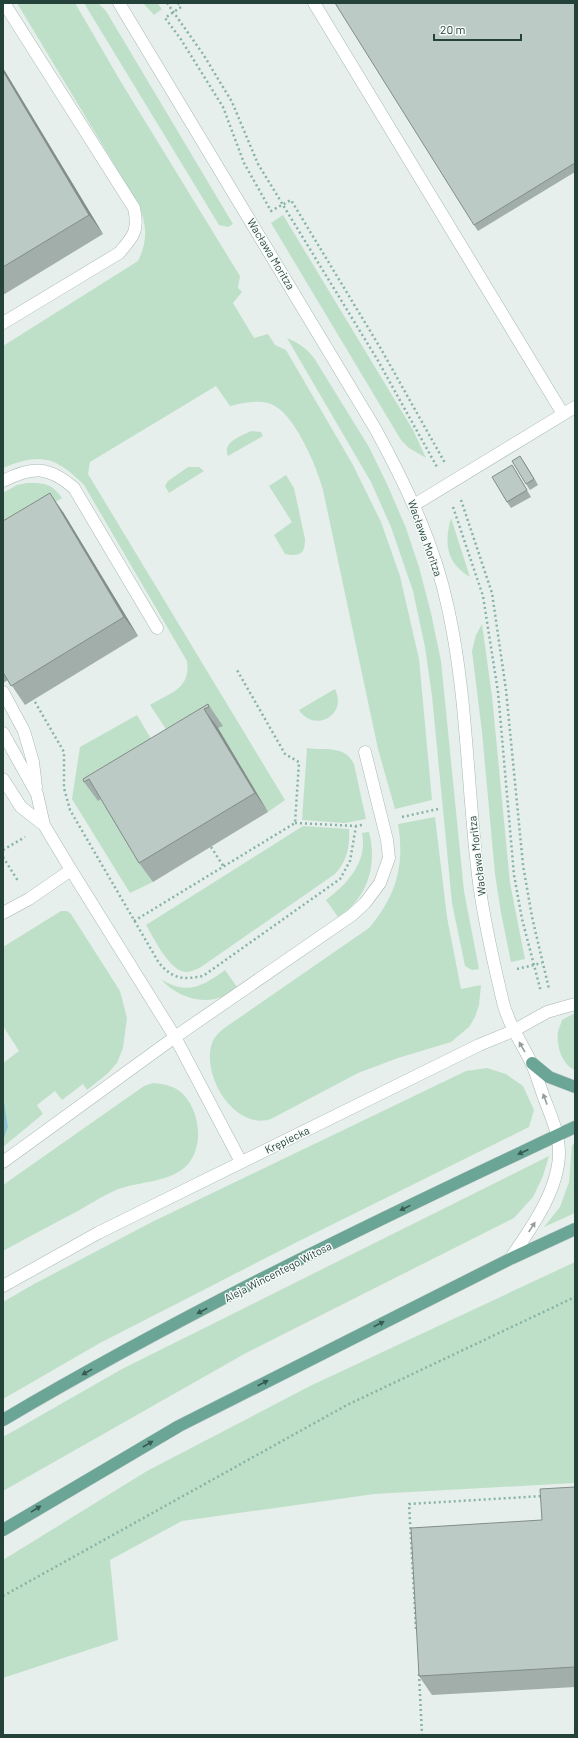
<svg xmlns="http://www.w3.org/2000/svg" width="578" height="1738" viewBox="0 0 578 1738" font-family="Barlow,sans-serif">
<rect width="100%" height="100%" fill="#e6efeb"/>
<path fill="#bfe0c8" d="M 17,3 L 75,3 L 121,82 L 240,276 L 238,288 L 242,292 L 233,303 L 254,338 L 268,334 L 275,345 L 286,350 L 353,465 L 381,522 L 400,576 L 419,659 L 432,800 L 395,809 L 378,749 L 323,490 C 317,467 296,418 275,406 C 263,398 242,403 230,406 L 216,386 L 90,462 L 88,474 L 285,800 L 268,812 L 218,728 L 222,726 L 221,724 L 179,749 L 150,705 C 170,693 191,689 187,661 L 84,485 C 56,457 41,452 3,468 L 3,346 L 138,261 C 148,241 147,224 138,204 Z
M 84,3 L 98,3 L 106,11 L 233,224 L 228,227 L 219,225 Z
M 143,3 L 157,3 L 162,9 L 154,15 Z
M 283,215 L 413,430 L 426,458 L 409,448 L 401,440 L 271,223 Z
M 287,338 C 299,343 306,348 314,358 L 369,447 L 387,484 L 406,528 L 419,567 L 431,613 L 441,661 L 464,891 L 479,969 L 472,970 L 465,966 L 452,903 L 432,696 L 425,647 L 413,591 L 391,527 L 371,482 Z
M 251,431 L 261,432 L 263,436 L 228,456 C 222,442 241,436 251,431 Z
M 188,467 L 199,467 L 204,471 L 169,493 L 165,486 L 168,481 Z
M 286,475 L 294,488 L 305,539 C 305,554 300,557 285,554 L 274,535 L 292,522 L 269,486 Z
M 27,483 C 45,483 51,483 62,498 L 3,533 L 3,493 L 17,485 Z
M 451,518 L 470,577 C 446,563 444,543 451,518 Z
M 482,624 L 492,696 L 510,883 L 525,959 L 511,962 L 501,913 L 495,874 L 482,732 L 472,651 L 476,635 Z
M 335,689 C 348,716 314,733 299,710 Z
M 137,715 L 163,759 L 102,798 L 153,882 L 130,893 L 72,799 L 80,747 Z
M 307,748 C 324,751 344,744 354,764 L 366,819 L 345,823 L 302,820 Z
M 435,817 L 447,917 L 461,989 L 481,985 L 479,1005 L 475,1017 L 469,1027 L 451,1042 L 398,1058 L 358,1073 L 271,1119 C 234,1131 201,1075 212,1043 C 214,1037 219,1033 223,1029 L 369,928 C 396,896 405,866 398,824 Z
M 303,826 L 349,829 C 350,847 347,861 335,874 L 201,967 C 197,969 191,972 186,972 C 169,971 154,938 146,925 Z
M 369,832 C 378,865 367,899 338,917 L 326,900 C 347,884 368,862 362,833 Z
M 61,911 L 67,911 L 71,914 L 120,991 L 127,1018 L 123,1048 L 117,1063 L 107,1074 L 87,1090 L 83,1084 L 62,1100 L 55,1091 L 37,1105 L 43,1114 L 3,1147 L 3,1141 L 8,1127 L 3,1094 L 3,1063 L 19,1051 L 3,1026 L 3,947 Z
M 225,970 L 237,987 C 233,990 228,994 224,996 C 202,1006 175,996 161,979 C 187,996 203,986 225,970 Z
M 575,1013 L 575,1070 C 562,1065 556,1045 558,1032 C 559,1028 561,1023 562,1020 Z
M 487,1068 L 506,1074 L 523,1086 L 534,1110 L 529,1127 L 303,1239 L 100,1343 L 3,1399 L 3,1302 L 34,1284 L 152,1222 L 466,1071 Z
M 153,1083 C 164,1084 176,1086 184,1095 C 202,1115 205,1155 180,1171 C 161,1183 136,1182 116,1190 C 102,1196 89,1205 76,1212 C 51,1225 27,1238 3,1251 L 3,1185 L 144,1086 Z
M 575,1143 L 575,1213 L 544,1227 L 560,1207 L 569,1182 L 572,1145 Z
M 549,1156 L 543,1176 L 533,1197 L 514,1218 L 246,1353 L 3,1491 L 3,1437 L 122,1369 Z
M 575,1262 L 575,1483 L 374,1494 L 182,1521 L 110,1560 L 118,1640 L 3,1678 L 3,1560 L 147,1471 L 312,1385 Z"/>
<path fill="#8ec9d4" d="M 3,1094 L 8,1127 L 3,1141 Z"/>
<g fill="none" stroke-linecap="round" stroke-linejoin="round">
<defs>
<path id="service" d="M 314,3 L 563,414
M 3,323 L 119,253 C 134,236 139,230 134,208 L 4,3
M 3,481 C 32,466 49,466 74,488 L 157,628
M 414,505 L 575,407
M 3,692 L 24,731 L 33,762 L 36,787
M 3,733 L 37,794 L 44,825 L 71,870
M 3,779 L 21,807 L 44,825
M 3,913 L 29,899 L 71,870 L 175,1037 L 241,1162
M 3,1162 L 175,1037 L 352,915 L 365,903 L 380,883 L 389,858 L 387,840 L 365,752"/>
<path id="minor" d="M 119,3 L 376,430 C 407,487 435,546 448,608 C 468,698 467,792 479,883 C 484,921 493,960 502,998 C 507,1022 520,1040 531,1062 C 536,1072 539,1084 543,1095 C 550,1114 559,1132 559,1153 C 559,1190 530,1230 510,1259
M 3,1286 L 98,1233 L 479,1045 L 513,1031 L 547,1012 L 575,1004"/>
<path id="primary" d="M 532,1063 L 549,1077 L 575,1087
M 3,1420 C 187,1311 381,1218 575,1127
M 3,1530 L 179,1426 L 510,1259 L 575,1229"/>
</defs>
<use href="#service" stroke="#a8b8b2" stroke-width="13"/>
<use href="#minor" stroke="#a8b8b2" stroke-width="13"/>
<use href="#primary" stroke="#c2cac8" stroke-width="13"/>
<path stroke="#86b3a5" stroke-width="2.5" stroke-dasharray="2 3" stroke-linecap="butt" d="M 167,3 L 203,54 L 232,102 L 258,164 L 377,359 L 437,467
M 178,3 L 181,7 L 165,18 L 180,38 L 223,107 L 244,163 L 271,211 L 291,200 L 381,349 L 445,463
M 461,500 L 492,593 L 506,690 L 523,865 L 532,917 L 549,989
M 453,507 L 483,596 L 498,692 L 514,875 L 522,919 L 541,992
M 35,702 L 64,752 L 64,788 L 70,810 L 159,963 C 173,979 182,980 203,976 L 340,879 L 350,861 L 356,826
M 402,817 L 438,809
M 295,823 L 356,826 L 362,825
M 211,847 L 224,867
M 3,850 L 25,837
M 3,857 L 18,881
M 134,921 L 295,823 L 299,762 L 285,754 L 237,670
M 517,969 L 542,963
M 3,1596 L 347,1405 L 575,1297
M 416,1629 L 409,1504 L 543,1496
M 419,1674 L 422,1735"/>
<use href="#service" stroke="#fff" stroke-width="12"/>
<use href="#minor" stroke="#fff" stroke-width="12"/>
<use href="#primary" stroke="#6aa596" stroke-width="12"/>
</g>
<path fill="#a1aea9" d="M 575,3 L 575,172 L 478,231 L 474,225 Z
M 3,68 L 103,234 L 3,295 Z
M 524,462 L 538,485 L 530,490 L 526,484 Z
M 516,471 L 531,497 L 511,508 L 507,502 Z
M 63,512 L 138,636 L 25,705 L 8,680 L 3,683 L 3,521 Z
M 208,704 L 223,726 L 218,728 L 268,812 L 153,882 L 139,863 L 101,799 L 98,801 L 84,782 Z
M 575,1487 L 575,1687 L 432,1695 L 419,1676 L 542,1520 Z"/>
<path fill="#838d89" d="M 3,68 L 103,234 L 89,215 L 3,71 Z
M 520,456 L 524,462 L 538,485 L 534,479 Z
M 50,493 L 63,512 L 138,636 L 124,617 Z
M 204,709 L 218,728 L 268,812 L 255,793 Z"/>
<path fill="#bbcac4" stroke="#838d89" d="M 335,3 L 575,3 L 575,163 L 474,225 Z
M 3,71 L 89,215 L 3,267 Z
M 520,456 L 534,479 L 526,484 L 512,461 Z
M 512,465 L 527,490 L 507,502 L 492,477 Z
M 50,493 L 124,617 L 11,686 L 3,672 L 3,521 Z
M 208,704 L 209,707 L 204,709 L 255,793 L 139,863 L 89,779 L 84,782 L 83,779 Z
M 575,1487 L 575,1667 L 419,1676 L 411,1528 L 542,1520 L 540,1489 Z"/>
<defs><path id="oneway-solid" d="M-6-.8H1V-3.2L6.5 0L1 3.2V.8H-6Z"/></defs>
<g fill="#92a09c">
<use href="#oneway-solid" transform="translate(522 1047) rotate(-120)"/>
<use href="#oneway-solid" transform="translate(545 1099) rotate(-110)"/>
<use href="#oneway-solid" transform="translate(532 1227) rotate(-57)"/>
</g>
<g fill="#365b51">
<use href="#oneway-solid" transform="translate(523 1152) rotate(155)"/>
<use href="#oneway-solid" transform="translate(405 1208) rotate(154)"/>
<use href="#oneway-solid" transform="translate(202 1311) rotate(152)"/>
<use href="#oneway-solid" transform="translate(379 1324) rotate(-27)"/>
<use href="#oneway-solid" transform="translate(87 1372) rotate(151)"/>
<use href="#oneway-solid" transform="translate(263 1383) rotate(-27)"/>
<use href="#oneway-solid" transform="translate(148 1444) rotate(-30)"/>
<use href="#oneway-solid" transform="translate(36 1509) rotate(-32)"/>
</g>
<g text-anchor="middle" stroke-width="3" stroke-linejoin="round" paint-order="stroke">
<g font-size="11" fill="#24423a" stroke="#f7fbf9">
<text transform="translate(271 254) rotate(59)" y="4">Wacława Moritza</text>
<text transform="translate(425 538) rotate(70)" y="4">Wacława Moritza</text>
<text transform="translate(477 856) rotate(-97)" y="4">Wacława Moritza</text>
<text transform="translate(287 1140) rotate(-26)" y="4">Krępiecka</text>
<text transform="translate(278 1272) rotate(-27)" y="4">Aleja Wincentego Witosa</text>
</g>
</g>
<rect width="578" height="1738" fill="none" stroke="#24423a" stroke-width="8"/>
<path d="M434 34v6h87v-6" fill="none" stroke="#24423a" stroke-width="2"/>
<text x="440" y="34" font-size="12" fill="#24423a" stroke="#f7fbf9" stroke-width="3" paint-order="stroke">20 m</text>
</svg>
